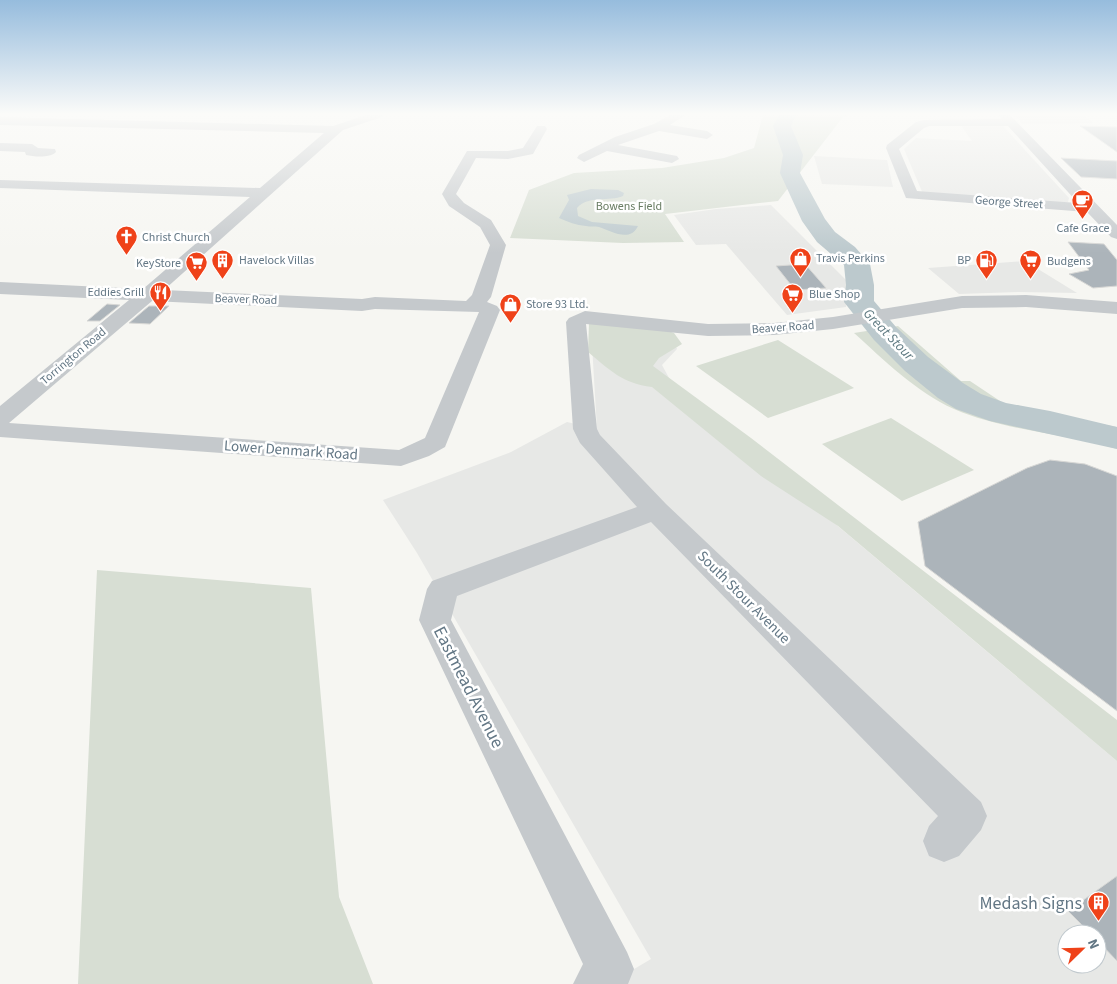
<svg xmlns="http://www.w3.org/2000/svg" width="1117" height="984" viewBox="0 0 1117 984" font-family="'Source Sans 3',sans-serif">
<rect width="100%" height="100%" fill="#f6f6f2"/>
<path fill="#e7e8e6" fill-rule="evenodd" d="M 1015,115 L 1083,115 L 1094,123 L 1022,124 Z
M 960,124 L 1003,126 L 1069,198 L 1068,202 L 1061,203 L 923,194 L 904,149 L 916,138 L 972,141 Z
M 814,156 L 887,160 L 893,187 L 822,184 Z
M 771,205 L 849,283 L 846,307 L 787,315 L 726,244 L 696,245 L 674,215 L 716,209 Z
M 1025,261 L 1077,293 L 1018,292 L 959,294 L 928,268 Z
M 591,328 L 672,337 L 677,349 L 662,365 L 675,389 L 1117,761 L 1117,984 L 609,984 L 651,959 L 417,553 L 383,500 L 511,452 L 567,422 L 597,429 ZM 1067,934 L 1097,934 L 1097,964 L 1067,964 Z"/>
<path fill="#d7ded3" d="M 763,115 L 852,115 L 843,117 L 778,201 L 665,214 L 684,242 L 623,243 L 510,238 L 529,190 L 574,173 L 662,168 L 724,158 L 754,148 Z
M 589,323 L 663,329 L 674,333 L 682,344 L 659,358 L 653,366 L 751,438 L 1117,720 L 1117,761 L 838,526 L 761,476 L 652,387 C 622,383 611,371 588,352 Z
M 898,326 L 961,381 L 970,381 L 1009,407 L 1018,405 L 1026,410 L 1117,427 L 1117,449 C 1064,433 1005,431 954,409 C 916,392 884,360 854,333 Z
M 778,340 L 854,388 L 768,418 L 696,366 Z
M 891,418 L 974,470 L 902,501 L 822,444 Z
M 97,570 L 311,588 L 339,897 L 373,984 L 78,984 Z"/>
<path fill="#bcc9cd" d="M 591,189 L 618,190 L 624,193 L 623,196 C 609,202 588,195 577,208 L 578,216 L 592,222 L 638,226 C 630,243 611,231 599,227 C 595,226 590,227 586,226 C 576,225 568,222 559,218 L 569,200 L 567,195 Z"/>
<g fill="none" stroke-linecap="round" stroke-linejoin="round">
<path fill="#bcc9cd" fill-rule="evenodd" d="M 779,115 L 796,115 L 791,126 L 803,155 L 800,173 L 825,219 L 835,232 L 855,247 L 870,264 L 874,285 L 874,301 L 896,327 L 928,357 L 963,383 L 981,394 L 1006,403 L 1050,411 L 1117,427 L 1117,449 L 990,421 L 956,409 L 938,398 L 905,371 L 874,340 L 844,302 L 846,285 L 844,265 L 817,242 L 802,221 L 780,173 L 783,155 L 773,126 Z"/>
</g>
<path fill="#acb4ba" stroke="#d7d7d5" d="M 1080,126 L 1117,127 L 1117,152 Z
M 1061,158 L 1117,161 L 1117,179 L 1081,177 Z
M 1068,242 L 1104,244 L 1117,260 L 1117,286 L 1093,288 L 1069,274 L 1089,270 Z
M 805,264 L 826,288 L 795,290 L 776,266 Z
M 107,304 L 120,305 L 100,321 L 87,321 Z
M 149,306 L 169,306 L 150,324 L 129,323 Z
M 1050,460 L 1085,464 L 1117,476 L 1117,711 L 925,566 L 918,522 L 1027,468 Z
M 1117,876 L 1117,961 L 1097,940 L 1097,934 L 1091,934 L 1068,911 Z"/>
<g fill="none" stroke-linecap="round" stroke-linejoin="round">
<path fill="#c5c9cc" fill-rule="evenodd" d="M 366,115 L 384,115 L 382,117 L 343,130 L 164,290 L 362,299 L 375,297 L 466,301 L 472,295 L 490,245 L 480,227 L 449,206 L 442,194 L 467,151 L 508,151 L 523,148 L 537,126 L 545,126 L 547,129 L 533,154 L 508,159 L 476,158 L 456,194 L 464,203 L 491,220 L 506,245 L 491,297 L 487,302 L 497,306 L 500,310 L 445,447 L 429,456 L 401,466 L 0,437 L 0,406 L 129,300 L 0,294 L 0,282 L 143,289 L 250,197 L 0,188 L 0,180 L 260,188 L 324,133 L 0,125 L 0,117 L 333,126 ZM 152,301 L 362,311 L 375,309 L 479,312 L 425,438 L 399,450 L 9,423 Z
M 670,115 L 685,115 L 670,125 L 707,131 L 713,135 L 707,139 L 659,131 L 618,145 L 677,156 L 679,159 L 672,163 L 607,151 L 584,162 L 577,158 L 579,155 L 615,137 L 654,124 Z
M 998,115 L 1010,115 L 1117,225 L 1117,239 L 1111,237 L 1087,212 L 906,198 L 886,148 L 887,145 L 916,122 L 924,120 L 1002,119 ZM 929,126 L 1008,126 L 1078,203 L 917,191 L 899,149 L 924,128 Z
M 0,143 L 32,144 L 38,148 L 55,149 L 56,152 C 50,158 35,157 26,155 L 25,152 L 0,151 Z
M 1026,295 L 1117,302 L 1117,314 L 1026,307 L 962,308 L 833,329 L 774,335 L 708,336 L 586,324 L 597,429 L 600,435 L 666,504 L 981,802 L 987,816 L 981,830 L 959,856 L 944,862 L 929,856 L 923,841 L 929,826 L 938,816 L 651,522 L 457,596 L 451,620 L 627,952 L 634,969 L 628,984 L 573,984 L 583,964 L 419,620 L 427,589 L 432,581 L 637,507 L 580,443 L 573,429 L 566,322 L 569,318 L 585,311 L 708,324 L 774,323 L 833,317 L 962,296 Z"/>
</g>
<linearGradient id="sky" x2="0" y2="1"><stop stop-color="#96bcdd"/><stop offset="0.45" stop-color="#fbfbf9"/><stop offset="1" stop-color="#fbfbf9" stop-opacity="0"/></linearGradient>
<rect width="1117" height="253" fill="url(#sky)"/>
<defs>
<symbol id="cafe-pin" viewBox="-11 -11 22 30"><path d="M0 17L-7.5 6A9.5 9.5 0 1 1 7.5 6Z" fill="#ef4219" stroke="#fff"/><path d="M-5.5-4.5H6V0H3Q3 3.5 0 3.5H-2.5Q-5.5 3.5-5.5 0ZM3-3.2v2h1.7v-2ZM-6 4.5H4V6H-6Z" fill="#fff"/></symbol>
<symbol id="church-pin" viewBox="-11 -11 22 30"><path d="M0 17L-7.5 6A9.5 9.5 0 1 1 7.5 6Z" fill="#ef4219" stroke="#fff"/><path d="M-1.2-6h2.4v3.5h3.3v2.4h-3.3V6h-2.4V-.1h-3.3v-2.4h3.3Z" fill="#fff"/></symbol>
<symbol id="shop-pin" viewBox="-11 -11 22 30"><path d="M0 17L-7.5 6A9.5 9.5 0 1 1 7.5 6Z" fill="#ef4219" stroke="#fff"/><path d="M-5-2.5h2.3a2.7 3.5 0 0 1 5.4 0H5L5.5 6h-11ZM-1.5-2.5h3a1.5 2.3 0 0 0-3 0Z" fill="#fff"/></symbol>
<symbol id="building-pin" viewBox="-11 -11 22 30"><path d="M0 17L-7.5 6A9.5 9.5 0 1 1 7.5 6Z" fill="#ef4219" stroke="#fff"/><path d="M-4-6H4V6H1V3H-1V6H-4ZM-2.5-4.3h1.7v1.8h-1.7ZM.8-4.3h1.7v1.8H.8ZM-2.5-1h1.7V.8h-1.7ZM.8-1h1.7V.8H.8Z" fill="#fff"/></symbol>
<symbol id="fuel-pin" viewBox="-11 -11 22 30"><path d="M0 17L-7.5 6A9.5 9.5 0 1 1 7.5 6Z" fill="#ef4219" stroke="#fff"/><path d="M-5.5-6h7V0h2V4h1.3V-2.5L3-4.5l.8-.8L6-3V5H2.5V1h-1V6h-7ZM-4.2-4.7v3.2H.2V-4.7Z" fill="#fff"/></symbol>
<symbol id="supermarket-pin" viewBox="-11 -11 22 30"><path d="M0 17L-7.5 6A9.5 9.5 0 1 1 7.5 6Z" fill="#ef4219" stroke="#fff"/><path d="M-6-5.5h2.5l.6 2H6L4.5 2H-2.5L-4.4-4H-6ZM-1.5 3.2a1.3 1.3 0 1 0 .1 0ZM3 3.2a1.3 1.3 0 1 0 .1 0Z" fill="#fff"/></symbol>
<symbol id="restaurant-pin" viewBox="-11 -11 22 30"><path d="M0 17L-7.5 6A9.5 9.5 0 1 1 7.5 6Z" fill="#ef4219" stroke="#fff"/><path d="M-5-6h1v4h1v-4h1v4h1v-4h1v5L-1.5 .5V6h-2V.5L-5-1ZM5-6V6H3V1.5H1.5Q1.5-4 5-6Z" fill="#fff"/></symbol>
</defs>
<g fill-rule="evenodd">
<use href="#cafe-pin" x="1070" y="188" width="25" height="34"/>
<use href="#church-pin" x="114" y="224" width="25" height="34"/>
<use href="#shop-pin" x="788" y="246" width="25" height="34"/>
<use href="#building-pin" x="210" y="248" width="25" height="34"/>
<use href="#fuel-pin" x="974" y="248" width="25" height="34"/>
<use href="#supermarket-pin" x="1018" y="248" width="25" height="34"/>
<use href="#supermarket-pin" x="184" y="250" width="25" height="34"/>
<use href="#restaurant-pin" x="148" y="280" width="25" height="34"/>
<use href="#supermarket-pin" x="780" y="282" width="25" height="34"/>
<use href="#shop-pin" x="498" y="292" width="25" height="34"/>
<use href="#building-pin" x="1086" y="890" width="25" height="34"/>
</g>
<g text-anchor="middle" stroke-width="5" stroke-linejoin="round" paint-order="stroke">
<g font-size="12" fill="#637785" stroke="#fff">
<text transform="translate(1009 202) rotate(4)" y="4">George Street</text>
<text transform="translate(246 299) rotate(2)" y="4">Beaver Road</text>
<text transform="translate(783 327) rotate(-4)" y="4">Beaver Road</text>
<text transform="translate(73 356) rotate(-40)" y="4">Torrington Road</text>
</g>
<g font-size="12" fill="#687c62" stroke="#fff">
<text x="629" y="210">Bowens Field</text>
</g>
<g font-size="12" fill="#637785" stroke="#fff" text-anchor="start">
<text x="1083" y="232" text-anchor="middle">Cafe Grace</text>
<text x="142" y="241">Christ Church</text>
<text x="816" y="262">Travis Perkins</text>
<text x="239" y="264">Havelock Villas</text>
<text x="971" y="264" text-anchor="end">BP</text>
<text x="1047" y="265">Budgens</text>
<text x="181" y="267" text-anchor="end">KeyStore</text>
<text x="144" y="296" text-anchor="end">Eddies Grill</text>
<text x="809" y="298">Blue Shop</text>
<text x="526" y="308">Store 93 Ltd.</text>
</g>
<g font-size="14" font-style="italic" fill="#5f7a82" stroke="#fff">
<text transform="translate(889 334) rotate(46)" y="5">Great Stour</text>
</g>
<g font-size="15" fill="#637785" stroke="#fff">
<text transform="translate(291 450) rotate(4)" y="5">Lower Denmark Road</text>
<text transform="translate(744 597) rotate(45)" y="5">South Stour Avenue</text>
</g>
<g font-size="18" fill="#637785" stroke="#fff">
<text transform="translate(469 687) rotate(63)" y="6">Eastmead Avenue</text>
</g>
<g font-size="18" fill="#637785" stroke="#fff" text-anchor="end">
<text x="1082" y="909">Medash Signs</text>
</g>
</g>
<g transform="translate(1082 949) rotate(67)"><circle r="24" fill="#ffffff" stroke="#c1c9ce"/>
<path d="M0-4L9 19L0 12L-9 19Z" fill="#ef4219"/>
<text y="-8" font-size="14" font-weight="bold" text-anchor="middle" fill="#637785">N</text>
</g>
</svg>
